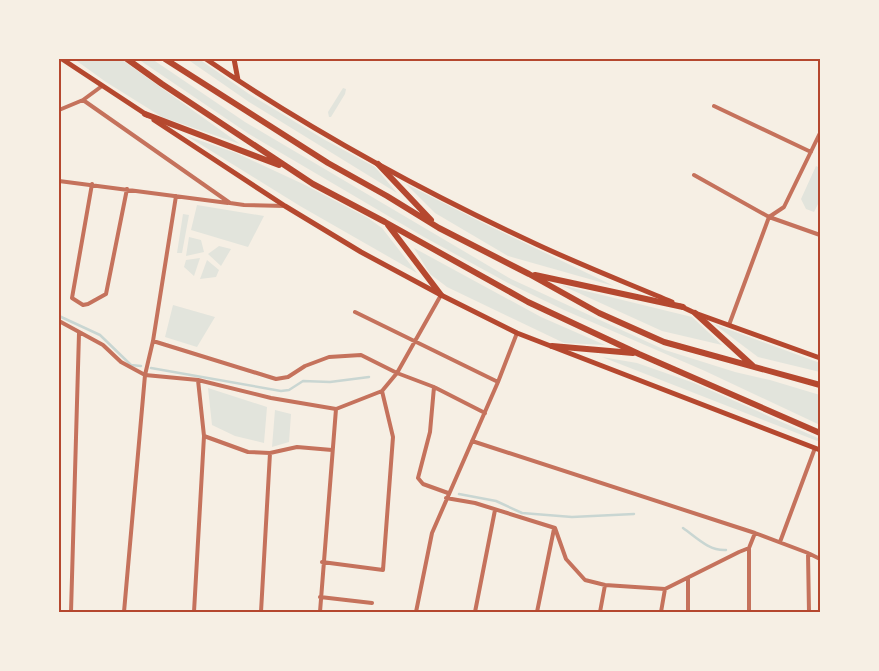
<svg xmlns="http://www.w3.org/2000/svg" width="879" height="671" viewBox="0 0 879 671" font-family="Raleway,sans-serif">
<rect width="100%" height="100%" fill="#f6efe4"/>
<path fill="#e2e4dc" d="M 74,59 L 121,59 L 240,144 L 162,117 L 106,82 Z
M 138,59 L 152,59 L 245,122 L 511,279 L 665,350 L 735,372 L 770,380 L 820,395 L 820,425 L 705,371 L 564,310 L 508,283 L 424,237 L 249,134 Z
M 187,59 L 199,59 L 249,94 L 325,140 L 375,167 L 397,193 L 249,102 Z
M 343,88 L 346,89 L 345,94 L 331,117 L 329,117 L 328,112 Z
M 187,136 L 236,153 L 303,184 L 368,218 L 382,228 L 417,273 L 300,206 Z
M 816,166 L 820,168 L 820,200 L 814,212 L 806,209 L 801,199 Z
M 406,184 L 485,224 L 614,286 L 508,256 L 435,213 Z
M 197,205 L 264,216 L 248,247 L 191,230 Z
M 183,214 L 189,215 L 182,253 L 177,253 Z
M 189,237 L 201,240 L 204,252 L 186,256 Z
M 219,246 L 231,249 L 221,266 L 208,254 Z
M 414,248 L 541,317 L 605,345 L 564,343 L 447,287 L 430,274 Z
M 200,258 L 194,276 L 184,267 L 186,260 Z
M 207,260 L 219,270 L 216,277 L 200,279 Z
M 561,285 L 692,317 L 722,345 L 662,331 Z
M 173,305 L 215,317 L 197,347 L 165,337 Z
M 714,324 L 820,363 L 820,372 L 758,357 Z
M 602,357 L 637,363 L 694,383 L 820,439 L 820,442 Z
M 208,388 L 267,407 L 264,443 L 235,436 L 212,425 Z
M 275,410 L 291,414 L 289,442 L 272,447 Z"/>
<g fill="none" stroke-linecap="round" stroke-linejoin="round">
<path stroke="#c9d6d2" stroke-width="2.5" d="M 59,316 L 100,335 L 131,365 L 141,366
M 151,368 L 281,391 L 289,390 L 303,381 L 330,382 L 369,377
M 459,494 L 496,501 L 522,513 L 572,517 L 634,514
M 683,528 C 697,538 709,551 726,550"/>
<path stroke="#c5725c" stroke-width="4" d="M 102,86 L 83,100 L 230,203 L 244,205 L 285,206
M 714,106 L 811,152
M 59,110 L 83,100
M 694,175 L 769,217 L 820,235
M 59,181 L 228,203
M 92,184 L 72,298 L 83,305 L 88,304 L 106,294 L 127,189
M 355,312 L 498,382
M 59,321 L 103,345 L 121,362 L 145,375 L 198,380 L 271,398 L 336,409
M 729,325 L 769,217 L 784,207 L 820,133
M 153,341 L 276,379 L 288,377 L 305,366 L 329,357 L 361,355 L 397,373 L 434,387 L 485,413
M 434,387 L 430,432 L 418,478 L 423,484 L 448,493
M 336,409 L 382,391 L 397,373 L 441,295
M 204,436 L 248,452 L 270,453 L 297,447 L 332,450
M 472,441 L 755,533 L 808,553 L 820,559
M 446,498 L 475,503 L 555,528 L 566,559 L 585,580 L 605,585 L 665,589 L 739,552 L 749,548
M 780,542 L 815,448
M 808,553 L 809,612
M 322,562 L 383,570 L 393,437 L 382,391
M 688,578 L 688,612
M 320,597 L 372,603
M 71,612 L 79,333
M 124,612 L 145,375 L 153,341 L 176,196
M 194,612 L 204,436 L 198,380
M 261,612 L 270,453
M 320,612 L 336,409
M 416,612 L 432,533 L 498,382 L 517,333
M 475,612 L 495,510
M 537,612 L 554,529
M 600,612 L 605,585
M 661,612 L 665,589
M 749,612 L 749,548 L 755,533"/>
<path stroke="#b5482f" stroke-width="5" d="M 62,59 L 147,115
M 206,59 C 310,130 422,191 536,244 C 581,265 627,283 672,302
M 234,59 L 238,80
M 154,120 L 285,206 L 361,252 L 441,295 L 517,333 L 820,450
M 680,306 L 695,313 L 820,358"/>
<path stroke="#b5482f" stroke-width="6" d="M 127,59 L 162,84 L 313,184 L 385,222 L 528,302 L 639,354 L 820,433
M 165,59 L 328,163 L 387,196 L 439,228 L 529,274 L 599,313 L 664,342 L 820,385
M 145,114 L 279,165
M 378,164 L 431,220
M 388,225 L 441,295
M 535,275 L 683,307
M 695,313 L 753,366
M 552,346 L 633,353"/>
</g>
<rect width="879" height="671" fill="none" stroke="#f6efe4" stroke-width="120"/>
<rect x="60" y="60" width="759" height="551" fill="none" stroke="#b5482f" stroke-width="2"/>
</svg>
